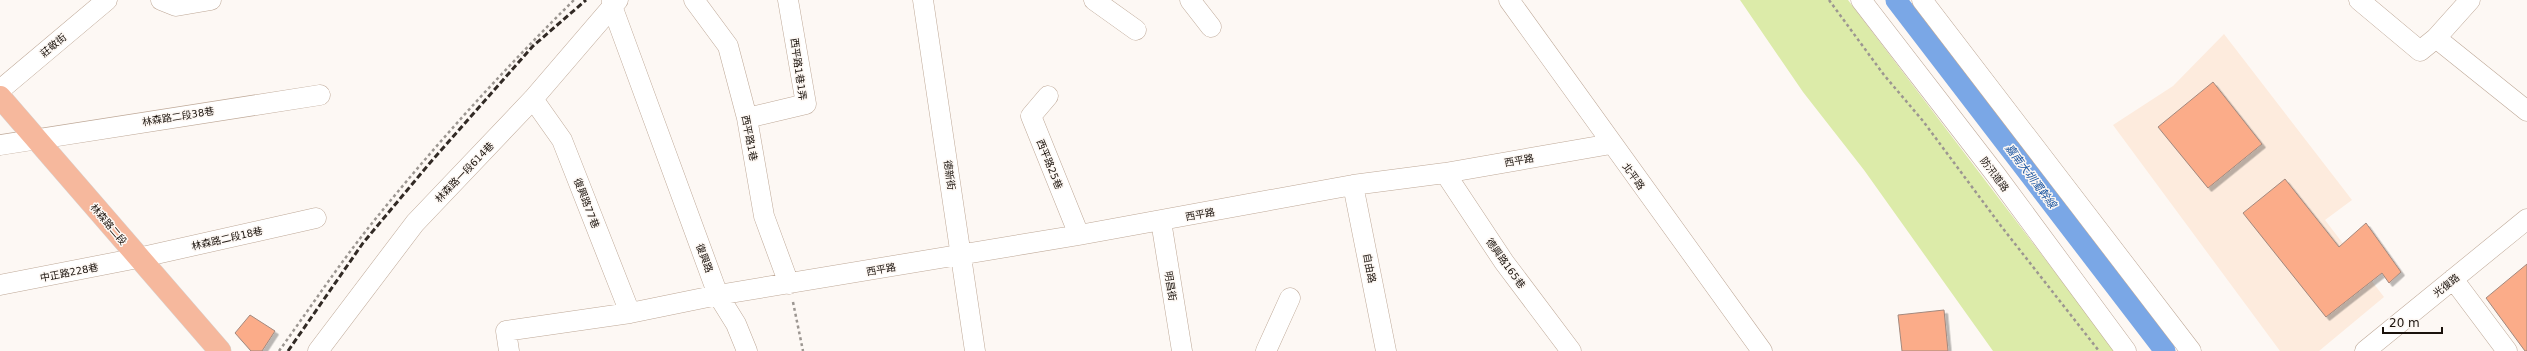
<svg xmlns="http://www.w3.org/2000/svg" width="2527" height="351" viewBox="0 0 2527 351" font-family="'DejaVu Sans','Noto Sans TC',sans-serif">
<defs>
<filter id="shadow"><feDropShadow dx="3.5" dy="3.5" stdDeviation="0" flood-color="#0004"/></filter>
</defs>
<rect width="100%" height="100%" fill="#fdf8f4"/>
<path fill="#fdebdd" d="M 2224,34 L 2352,200 L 2325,220 L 2384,297 L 2319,351 L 2280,351 L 2113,125 L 2173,86 Z"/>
<path fill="#dceba9" d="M 1740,0 L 1848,0 L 2115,351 L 1993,351 L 1864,170 L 1803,92 Z"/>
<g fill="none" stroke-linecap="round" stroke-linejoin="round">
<path stroke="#7aa7e6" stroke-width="21" d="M 1896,0 L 2165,351"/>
</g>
<path fill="#fbac89" stroke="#a3897e" filter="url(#shadow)" d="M 2213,82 L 2262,144 L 2208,188 L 2158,127 Z
M 2285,179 L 2339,247 L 2366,223 L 2401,272 L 2389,283 L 2382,273 L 2326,317 L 2243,213 Z
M 2527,264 L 2527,351 L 2525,351 L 2486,298 Z
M 1944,310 L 1948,351 L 1902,351 L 1898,315 Z
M 250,315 L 275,331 L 262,351 L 251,351 L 235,333 Z"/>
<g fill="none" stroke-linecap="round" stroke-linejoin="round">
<defs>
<path id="minor" d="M 161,0 L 176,6 L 211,0
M 612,0 L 612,6 L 718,295 L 736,324 L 747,351
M 694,0 L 728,46 L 747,118 L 764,216 L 789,284
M 923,0 L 975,351
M 1094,0 L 1136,30
M 1190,0 L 1211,27
M 1509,0 L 1762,351
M 1861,0 L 1996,175 L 2126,351
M 1922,0 L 2191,351
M 2359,0 L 2420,51 L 2436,38 L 2470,0
M 2436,38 L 2527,111
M 0,90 L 107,0
M 1048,96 L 1031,116 L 1079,235
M 533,99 L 562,140 L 630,313
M 747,118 L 806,104 L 788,0
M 0,145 L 320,95
M 1445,173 L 1504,262 L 1571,351
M 1353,185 L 1386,351
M 1161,221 L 1182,351
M 2453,279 L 2507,351
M 0,285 L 138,258 L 316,218
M 318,351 L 415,223 L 533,99 L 618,0
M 509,351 L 506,331 L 630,313 L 718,295 L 1079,235 L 1353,185 L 1445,173 L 1611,144
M 1266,351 L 1290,298
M 2365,351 L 2527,219"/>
<path id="major" d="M 0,97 L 220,351"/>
</defs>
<use href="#minor" stroke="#bea897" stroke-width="21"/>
<use href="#major" stroke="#d6d4d3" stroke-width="23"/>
<path stroke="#9c9691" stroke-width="2.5" stroke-dasharray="3 3" stroke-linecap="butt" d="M 1829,0 L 1884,75 L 1923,121 L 2001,226 L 2099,351
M 793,302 L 803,351
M 279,351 C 310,308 340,263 373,222 C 436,144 503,70 574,0"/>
<use href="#minor" stroke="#fff" stroke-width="20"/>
<use href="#major" stroke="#f6b89d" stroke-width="22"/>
<path stroke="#322a25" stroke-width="3" stroke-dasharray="6 3" stroke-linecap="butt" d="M 288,351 L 363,243 L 429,164 L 533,46 L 586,0"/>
</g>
<g text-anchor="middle" stroke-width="3" stroke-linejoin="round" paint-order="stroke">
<g font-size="10" fill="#1a120c" stroke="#fdf8f4">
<text transform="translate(53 45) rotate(-40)" y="4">莊敬街</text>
<text transform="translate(799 69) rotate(82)" y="4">西平路1巷1弄</text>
<text transform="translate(178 116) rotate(-9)" y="4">林森路二段38巷</text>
<text transform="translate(750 138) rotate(79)" y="4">西平路1巷</text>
<text transform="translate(1519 160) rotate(-10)" y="4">西平路</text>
<text transform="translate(1050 164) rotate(68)" y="4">西平路25巷</text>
<text transform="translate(464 172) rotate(-46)" y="4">林森路一段614巷</text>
<text transform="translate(1995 174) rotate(53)" y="4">防汛道路</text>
<text transform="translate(950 175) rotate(82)" y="4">德新街</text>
<text transform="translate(1634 176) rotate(54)" y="4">北平路</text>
<text transform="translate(587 203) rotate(69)" y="4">復興路77巷</text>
<text transform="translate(1200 214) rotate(-10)" y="4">西平路</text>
<text transform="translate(109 224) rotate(50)" y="4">林森路二段</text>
<text transform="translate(227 238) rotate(-13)" y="4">林森路二段18巷</text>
<text transform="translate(705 258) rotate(70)" y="4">復興路</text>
<text transform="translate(1506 263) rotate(54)" y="4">德興路165巷</text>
<text transform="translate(1370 268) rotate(79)" y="4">自由路</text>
<text transform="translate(881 269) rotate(-10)" y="4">西平路</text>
<text transform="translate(69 272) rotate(-11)" y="4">中正路228巷</text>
<text transform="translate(2446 285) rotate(-39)" y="4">光復路</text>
<text transform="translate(1171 286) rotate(81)" y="4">明昌街</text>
</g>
<g font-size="11" font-style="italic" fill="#1c56a1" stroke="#fdf8f4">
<text transform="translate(2031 176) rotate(53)" y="4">嘉南大圳濁幹線</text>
</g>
</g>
<path d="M2383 327v6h59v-6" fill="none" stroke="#1a120c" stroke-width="2"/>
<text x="2389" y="327" font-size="12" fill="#1a120c" stroke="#fdf8f4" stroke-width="3" paint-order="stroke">20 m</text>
</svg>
